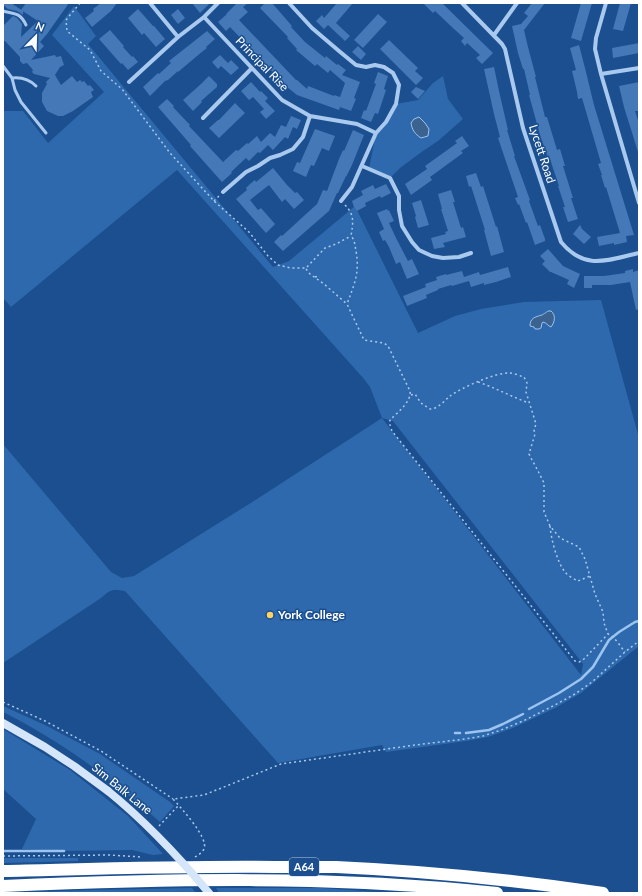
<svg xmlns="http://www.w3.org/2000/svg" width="642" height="896" viewBox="0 0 642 896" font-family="Lato,sans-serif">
<rect width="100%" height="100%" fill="#1b4f8f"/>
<path fill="#2e69ad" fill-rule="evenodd" d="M 74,6 L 96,36 L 88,44 L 273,267 L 289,261 L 355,206 L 418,333 L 455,316 L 481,309 L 524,302 L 601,300 L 639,438 L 639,646 L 581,693 L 555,708 L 513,728 L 488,737 L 466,741 L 386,752 L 382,745 L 278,763 L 125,591 C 112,589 111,589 101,598 L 3,663 L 3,444 L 111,572 L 122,578 L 134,576 L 257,499 L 382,418 L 370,387 L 364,379 L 177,170 L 11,307 L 3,298 L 3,111 L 23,111 L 48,143 L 104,92 L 52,35 ZM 382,418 L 393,421 L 583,664 L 581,675 Z
M 443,76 L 448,99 L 463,119 L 438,141 L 423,151 L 400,168 L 390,178 L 369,169 L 376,133 L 396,104 L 418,100 L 433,83 Z
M 3,706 L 45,725 L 100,754 L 170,802 L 174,806 L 160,822 C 112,779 61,741 3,712 Z
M 3,729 L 70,770 L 128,816 L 163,854 L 153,855 L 132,850 L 64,851 L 22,849 L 36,819 L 3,789 Z
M 3,858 L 78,858 L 78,861 L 3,863 Z
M 192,888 L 196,893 L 3,893 L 92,890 Z
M 216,888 L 321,888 L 391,893 L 219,893 Z"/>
<path fill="#3c6290" stroke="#9cc4f0" d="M 419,117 L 425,123 L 429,129 L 428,136 L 421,138 C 415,134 412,130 411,123 L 414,119 Z
M 548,311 L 551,311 C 556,315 555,322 551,327 C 548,326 547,323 543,322 L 542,323 L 541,328 L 539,329 L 535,329 L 534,327 L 530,326 C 530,318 535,317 542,315 C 542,315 547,312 548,311 Z"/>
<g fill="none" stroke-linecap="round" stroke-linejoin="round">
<path stroke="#9cc4f0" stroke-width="2.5" d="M 529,709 L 559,693 L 581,679 L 593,667 L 609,640 L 619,632 L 635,622 L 639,621
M 455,733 L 460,733
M 466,733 L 489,730 L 503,724 L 523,714
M 3,851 L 64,851"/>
</g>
<path fill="#4478b7" d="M 3,3 L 11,3 L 23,11 L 23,15 L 17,11 L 8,9 L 3,5 Z
M 26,3 L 69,3 L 47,34 L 40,42 L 44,46 L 31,60 L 55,55 L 56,57 L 61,56 L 64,65 L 60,67 L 55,75 L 61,85 L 72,76 L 77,82 L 80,80 L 82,82 L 84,81 L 88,86 L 90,85 L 94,90 L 91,92 L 93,97 L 73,111 L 63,116 L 58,116 L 47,111 L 42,102 L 42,93 L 47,84 L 46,82 L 50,78 L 34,74 L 32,72 L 33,70 L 27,63 L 23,64 L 20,61 L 20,57 L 5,41 L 3,41 L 3,26 L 13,16 L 17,18 L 22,24 L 21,37 L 38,21 L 21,10 Z
M 101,3 L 117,3 L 111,11 L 92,27 L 85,18 L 94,11 L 93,9 Z
M 192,3 L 210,3 L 200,13 Z
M 237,3 L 248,3 L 243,7 L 248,12 L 239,20 L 296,80 L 297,80 L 307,89 L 308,86 L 334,96 L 334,95 L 340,97 L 345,83 L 330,70 L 328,73 L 317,64 L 315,66 L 296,50 L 297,49 L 287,38 L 288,37 L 260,8 L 265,3 L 272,3 L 292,26 L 291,27 L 305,42 L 325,58 L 326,56 L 337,65 L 338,64 L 346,70 L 342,75 L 360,82 L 354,98 L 356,99 L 351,111 L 340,107 L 339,110 L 297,95 L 287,87 L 230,27 L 226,31 L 218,22 L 227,14 L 226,14 Z
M 337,3 L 353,3 L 336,23 L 350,36 L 345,41 L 328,25 L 324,29 L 316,21 L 322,15 L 324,18 Z
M 423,3 L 442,3 L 493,53 L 482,64 L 476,58 L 480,55 L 467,43 L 465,46 L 461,41 L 464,38 L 454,29 L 435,11 L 433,13 Z
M 532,3 L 545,3 L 524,30 L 528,47 L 536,77 L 535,77 L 545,117 L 547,117 L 557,150 L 560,149 L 563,159 L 565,166 L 563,166 L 573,198 L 571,198 L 578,219 L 568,222 L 563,207 L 565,207 L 558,186 L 559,186 L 550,159 L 549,160 L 540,135 L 529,95 L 530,95 L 524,69 L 523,69 L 518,53 L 512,26 L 521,24 L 528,16 L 524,13 Z
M 581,3 L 592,3 L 581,41 L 571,38 Z
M 620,3 L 631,3 L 623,31 L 613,29 Z
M 138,9 L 153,26 L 154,26 L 165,39 L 156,47 L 144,33 L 142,35 L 128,18 Z
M 178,9 L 185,18 L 178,24 L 171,15 Z
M 378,14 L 387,22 L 363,48 L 354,40 Z
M 110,30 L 124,46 L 123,47 L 132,57 L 133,56 L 138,62 L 128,70 L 122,63 L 121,64 L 99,39 Z
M 207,31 L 215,39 L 206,47 L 207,48 L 203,51 L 178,72 L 178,71 L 168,80 L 165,81 L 150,96 L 143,87 L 158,73 L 159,74 L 171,63 L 169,61 Z
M 389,40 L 418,68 L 415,71 L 423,78 L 416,85 L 380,49 Z
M 639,43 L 639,53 L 613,58 L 612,48 Z
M 579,45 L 585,68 L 594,105 L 634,235 L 626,236 L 627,242 L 614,245 L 614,243 L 599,246 L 597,237 L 620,233 L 606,187 L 605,188 L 601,175 L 602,175 L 598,164 L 601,163 L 582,98 L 578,99 L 577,92 L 572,71 L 576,70 L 570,48 Z
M 358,46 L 366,54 L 361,60 L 352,52 Z
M 220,55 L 228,63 L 231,60 L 239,68 L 231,75 L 221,66 L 218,69 L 212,62 Z
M 494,67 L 499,91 L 508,130 L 507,130 L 515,156 L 514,156 L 530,200 L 529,201 L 538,226 L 540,225 L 545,239 L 545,241 L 535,245 L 527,222 L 526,223 L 519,204 L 518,205 L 515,198 L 518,197 L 498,138 L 500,137 L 494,114 L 484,69 Z
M 378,72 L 388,76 L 384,89 L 386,90 L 378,114 L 375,113 L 371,122 L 361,118 L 364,110 L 366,111 L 376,84 L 374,83 Z
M 209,76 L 217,84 L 217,87 L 201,101 L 202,102 L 193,111 L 183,100 L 201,84 Z
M 251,82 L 260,92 L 261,91 L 268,98 L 265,101 L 275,111 L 266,119 L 260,112 L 264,109 L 253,97 L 249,100 L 241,91 Z
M 639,82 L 639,111 L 635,111 L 639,123 L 639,152 L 638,152 L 624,107 L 619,86 Z
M 416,87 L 425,91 L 418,99 L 411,92 Z
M 167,99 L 174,106 L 173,107 L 190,125 L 189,126 L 223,162 L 236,150 L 238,151 L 247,143 L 248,144 L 257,136 L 261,142 L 270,133 L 275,137 L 281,125 L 286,127 L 291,116 L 301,120 L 297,129 L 293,127 L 288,139 L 285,137 L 273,150 L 268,145 L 260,153 L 258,152 L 249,161 L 246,158 L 231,172 L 232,173 L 222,182 L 190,146 L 191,145 L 158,107 Z
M 235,103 L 245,113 L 219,138 L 209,128 L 218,120 L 219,120 Z
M 315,129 L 335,136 L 329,151 L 322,148 L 314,166 L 311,165 L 306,177 L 293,171 L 297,162 L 300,163 Z
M 353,130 L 364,135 L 352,165 L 346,177 L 346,176 L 338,193 L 337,193 L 329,211 L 283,251 L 274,242 L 281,235 L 282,236 L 317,204 L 323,190 L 327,191 L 339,159 L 343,150 L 344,151 Z
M 462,136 L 469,146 L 461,151 L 463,153 L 430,177 L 432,180 L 411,195 L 405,184 L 427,169 L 425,166 L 457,143 L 455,141 Z
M 273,168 L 287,185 L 295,193 L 297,192 L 304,200 L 294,209 L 285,199 L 282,202 L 269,185 L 250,200 L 258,210 L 261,208 L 275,224 L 266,233 L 236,199 L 247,190 L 246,188 L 250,184 L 255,180 L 256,182 Z
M 476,173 L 481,187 L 483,186 L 496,227 L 497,226 L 504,252 L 491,256 L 484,230 L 485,230 L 471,186 L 469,187 L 466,176 Z
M 386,184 L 391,193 L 381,198 L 380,196 L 365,203 L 366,206 L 357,211 L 354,207 L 352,201 L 363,195 L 361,191 L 373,185 L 375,189 Z
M 451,190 L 455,202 L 453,202 L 461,228 L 463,227 L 466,237 L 443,243 L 445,247 L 434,249 L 431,238 L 446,234 L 445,232 L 448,231 L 441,209 L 442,209 L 438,194 Z
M 421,200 L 429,225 L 418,228 L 415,217 L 416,216 L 412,203 Z
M 387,209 L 388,211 L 389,210 L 394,221 L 389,223 L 396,238 L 408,261 L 412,259 L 419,274 L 407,279 L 400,262 L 396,264 L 389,247 L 385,240 L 383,241 L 379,232 L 384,229 L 377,213 Z
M 580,225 L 582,229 L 591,237 L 584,244 L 573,234 Z
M 548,249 L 563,266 L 580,274 L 574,288 L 567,284 L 569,280 L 551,272 L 550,272 L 542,264 L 545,261 L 540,256 Z
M 508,267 L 511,277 L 496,282 L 484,285 L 484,283 L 471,287 L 469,281 L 452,286 L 451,285 L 438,289 L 438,290 L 426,295 L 427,298 L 407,306 L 403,296 L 426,287 L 425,284 L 437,280 L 436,277 L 446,274 L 446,275 L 462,271 L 464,277 L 479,272 L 480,275 Z
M 633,269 L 633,272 L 639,270 L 639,309 L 636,310 L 630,282 L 611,285 L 592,285 L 592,288 L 584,288 L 584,276 L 604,276 L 625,273 L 625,271 Z"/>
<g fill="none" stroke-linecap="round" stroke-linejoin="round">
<path stroke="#a9c9ee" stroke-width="1.5" stroke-dasharray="2 3" stroke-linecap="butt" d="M 80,3 L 66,20 L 67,31 L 90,50 L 101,71 L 122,89 L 170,153 L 214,201 L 249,232 L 268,256 L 278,265 L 291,268 L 306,268 L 325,248 L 336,244 L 351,236
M 214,201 L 220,195
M 345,205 C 355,215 353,223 351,236 C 355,240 355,246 356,251 C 360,273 354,285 347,304 L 364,340 L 384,343 L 388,346 L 410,391 C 412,401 398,412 391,419 L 389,422 L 392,431 L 575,661 L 579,662 L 583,660 L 608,634 C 615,637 620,646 625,652
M 306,269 L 310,274 L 324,284 L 347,304
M 315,277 L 320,276
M 478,382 C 496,388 512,397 529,403
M 411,395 L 415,394 L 421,403 L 430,409 C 438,409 444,401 450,396 C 461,388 496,372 510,373 C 514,373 520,376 524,377 L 527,383 L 526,392 L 536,424 L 534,430 L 535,434 L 529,454 L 532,460 L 537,469 L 544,483 L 544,512 L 550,526 L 560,538 L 579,547 L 585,559 L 595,594 L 603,612 L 604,623 L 608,634
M 550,526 C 551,539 557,562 565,572 C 568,576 574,579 578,581 L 590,576
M 3,702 L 45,721 L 101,751 L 173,799
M 159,826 L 178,806
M 3,856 L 109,855 L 141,857
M 195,857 C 198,855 202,853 204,849 C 209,838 181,808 173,799 L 204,795 L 281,764 L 415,745 L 465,739 L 483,736 L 501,730 L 523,721 L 553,706 L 575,694 L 592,682 L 625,652 L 639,641"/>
<path stroke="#a9c9ee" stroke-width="3" d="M 3,11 C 14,14 20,12 26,25
M 3,66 L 12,78 L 15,90 L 21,102 L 46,133
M 12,78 C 21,77 30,80 36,86"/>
<path stroke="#a9c9ee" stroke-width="4" d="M 150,3 L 178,37 L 204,17 L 218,3
M 289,3 L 312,28 L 339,51 L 356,65 L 366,67 L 375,65 L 384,67 L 393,73 L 399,85 L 396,104 L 386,122 L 376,133
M 462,3 L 502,44 L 505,49 L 523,128 L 561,242 C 585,271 607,260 639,253
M 606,3 L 596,38 L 595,49 L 601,74 L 639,203
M 204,17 L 282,100 L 310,116 L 357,124 L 376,133 L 352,187 L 341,201
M 494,35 L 517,3
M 601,74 L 639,68
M 129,82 L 178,37
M 203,118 L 252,68
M 362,166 L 390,178 L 399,196 L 399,210 L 402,226 L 412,242 L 419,250 L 432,256 L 443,258 L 459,257 L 471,253
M 223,192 L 246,172 L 258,166 L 270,158 L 280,155 L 293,149 L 303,137 L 310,116"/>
<path stroke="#d6e6fa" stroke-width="8" d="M 3,723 L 45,747 L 74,766 L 108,791"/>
<path stroke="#fff" stroke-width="12" d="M 3,871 C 94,869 184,866 275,867 C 295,867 315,867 336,867 C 425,871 515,880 603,893
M 3,886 C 167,879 333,875 497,893"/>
<path stroke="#d6e6fa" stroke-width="8" d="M 108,791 C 145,821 178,856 209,893"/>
</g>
<circle fill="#ffd166" stroke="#1b4f8f" stroke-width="1.5" cx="270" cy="615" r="4"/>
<g text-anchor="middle" stroke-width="3" stroke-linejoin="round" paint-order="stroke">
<rect fill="#1b4f8f" stroke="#bbcadd" stroke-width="1" x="289" y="858" width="30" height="18" rx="3"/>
<g font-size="11" font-weight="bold" fill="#fff">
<text x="304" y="871">A64</text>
</g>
<g font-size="12" fill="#fff" stroke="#1b4f8f">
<text transform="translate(262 64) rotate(46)" y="4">Principal Rise</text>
<text transform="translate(542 154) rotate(72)" y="4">Lycett Road</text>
<text transform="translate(122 789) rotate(39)" y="4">Sim Balk Lane</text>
</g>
<g font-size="12" font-weight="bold" fill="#fff" stroke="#1b4f8f" text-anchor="start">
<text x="278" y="619">York College</text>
</g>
</g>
<rect width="642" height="896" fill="none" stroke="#ffffff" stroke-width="8"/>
<g transform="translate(36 36) rotate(23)" stroke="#1b4f8f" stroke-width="3" paint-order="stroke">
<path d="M0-3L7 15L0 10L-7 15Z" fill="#ffffff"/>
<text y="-6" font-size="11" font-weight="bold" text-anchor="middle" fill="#ffffff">N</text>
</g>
</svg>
